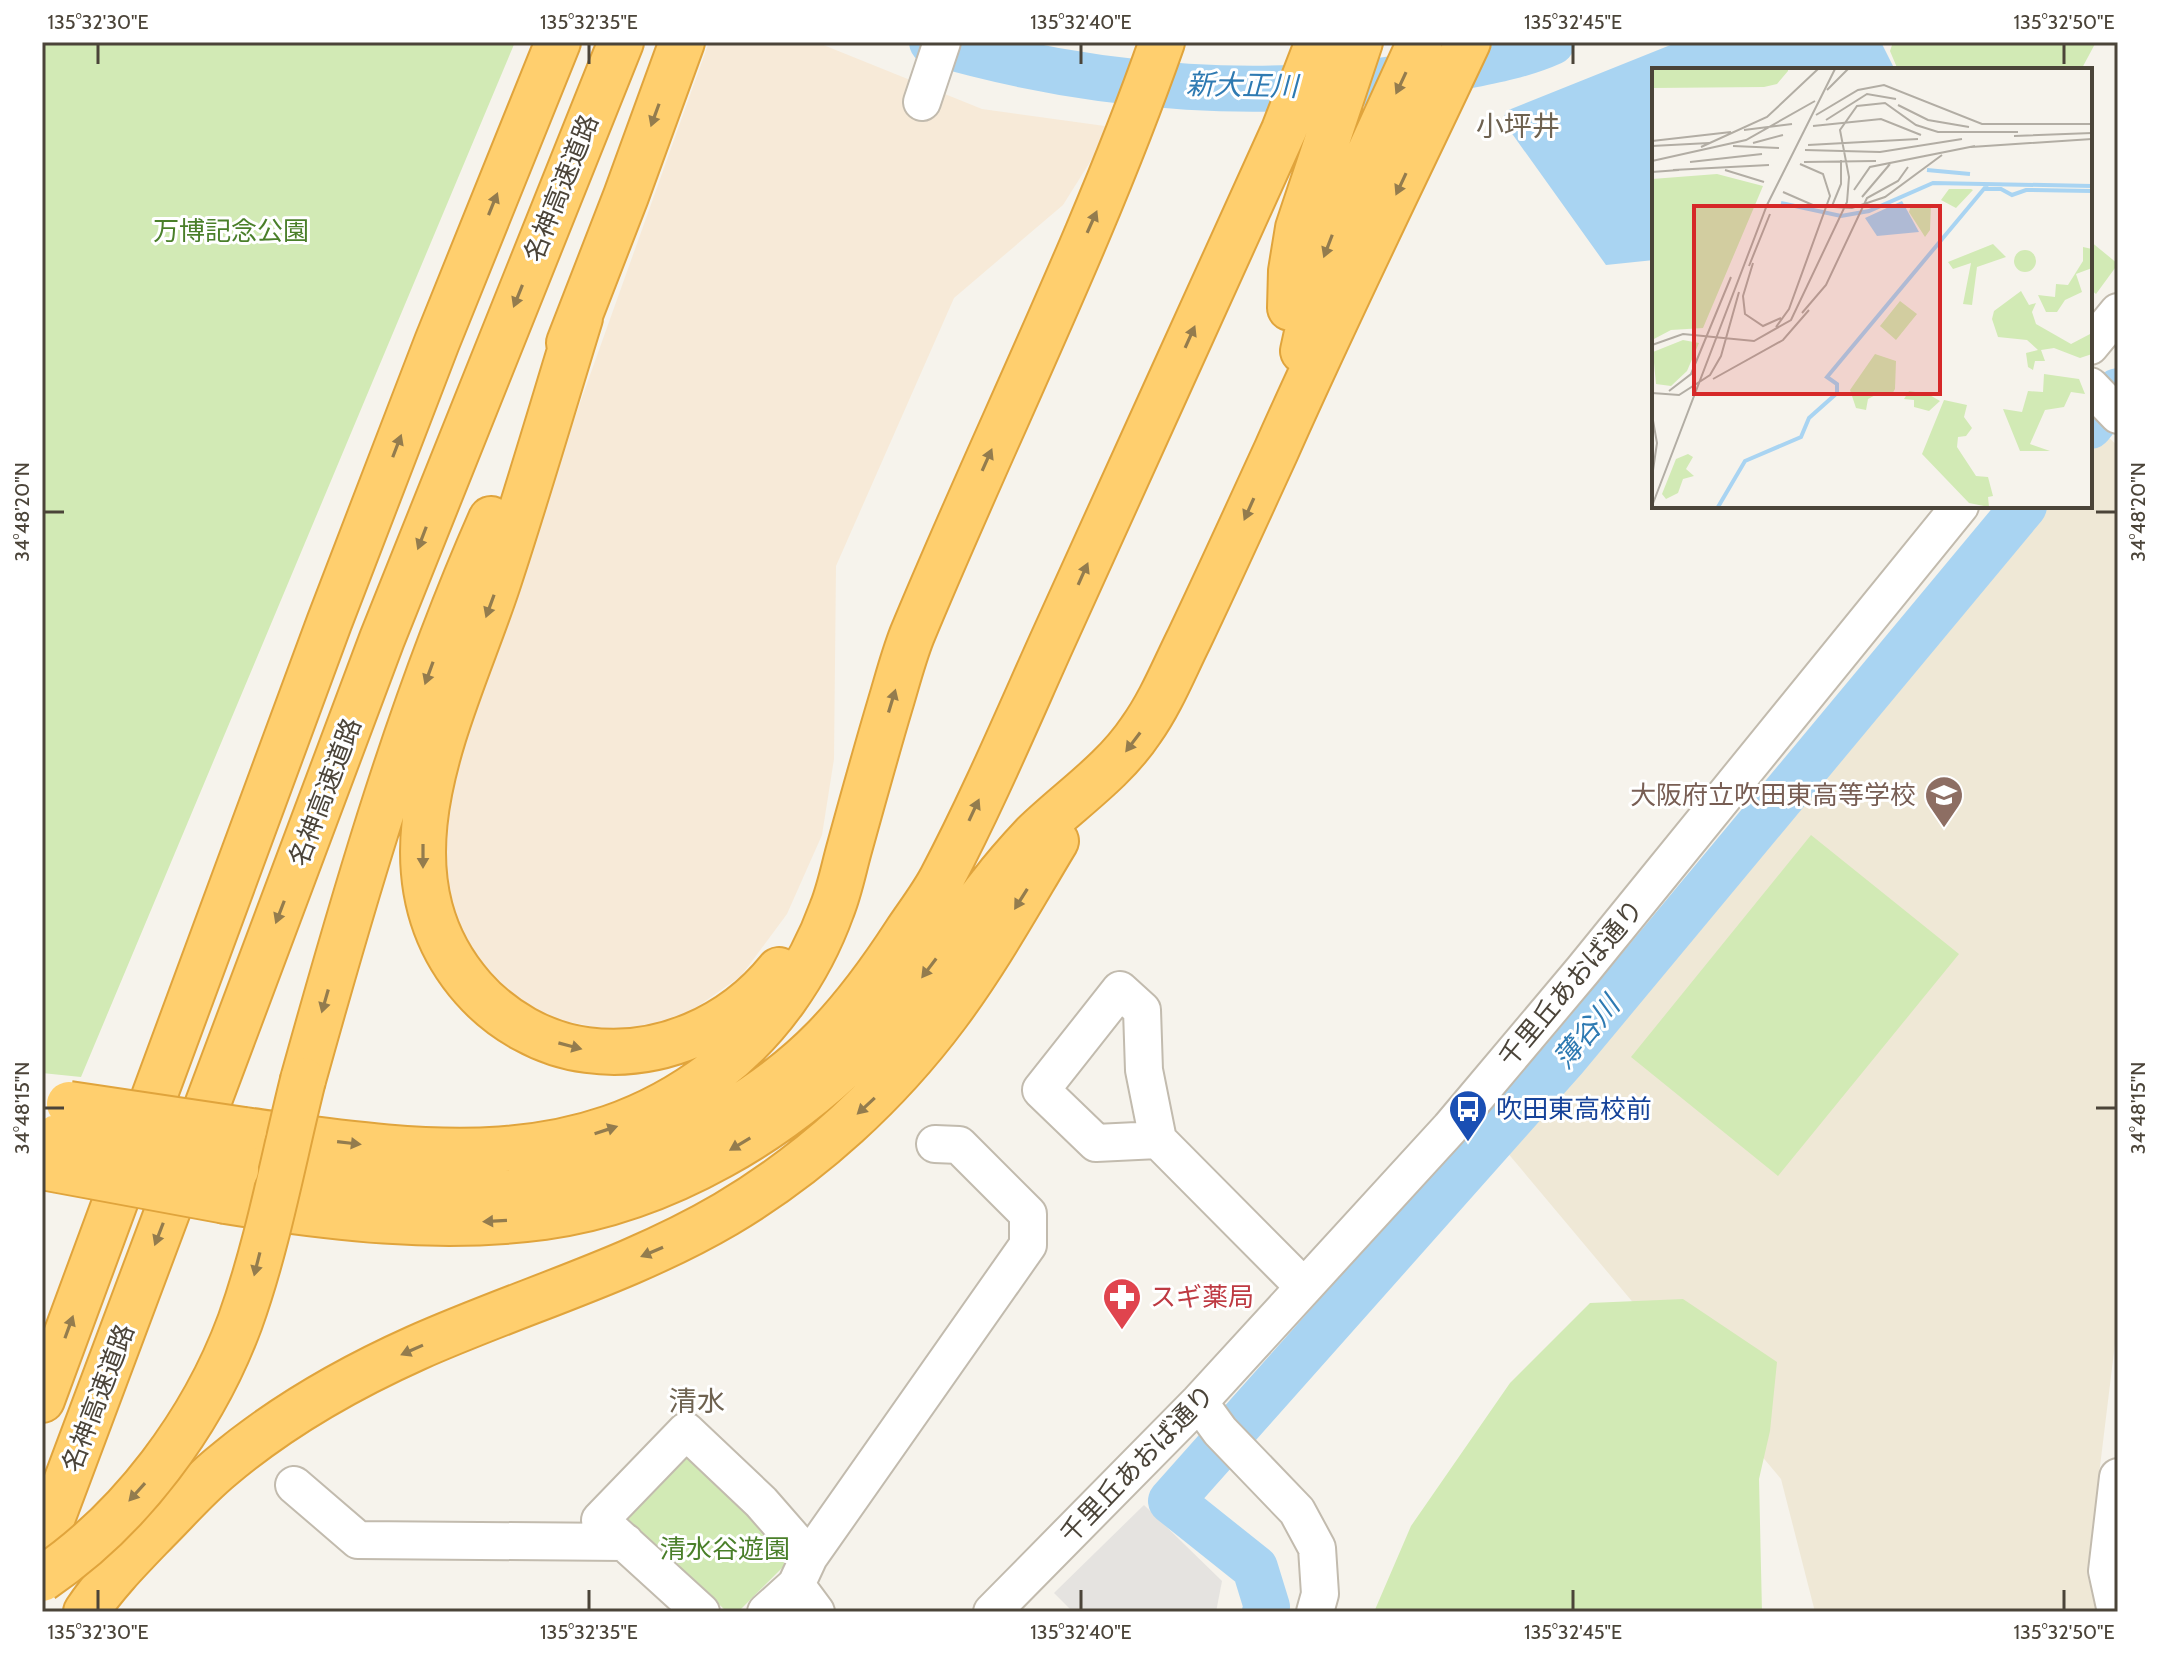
<svg xmlns="http://www.w3.org/2000/svg" width="2160" height="1654" viewBox="0 0 2160 1654" font-family="Cabin,'Noto Sans JP',sans-serif">
<rect width="100%" height="100%" fill="#f6f3ec"/>
<path fill="#f7ead8" d="M 709,42 L 816,42 L 982,109 L 1112,127 L 1063,205 L 954,298 L 836,566 L 834,759 L 822,835 L 787,914 L 741,976 L 681,1018 L 623,1032 L 548,1018 L 494,980 L 457,933 L 441,885 L 444,825 L 460,739 Z"/>
<path fill="#efe8d6" d="M 2099,429 L 2118,446 L 2118,1319 L 2087,1573 L 2096,1612 L 1815,1612 L 1781,1479 L 1506,1151 L 2036,506 L 2090,506 L 2090,440 Z"/>
<path fill="#d2eab5" d="M 42,42 L 515,42 L 81,1077 L 42,1073 Z
M 1893,42 L 2096,42 L 2081,70 L 1898,70 L 1890,51 Z
M 2090,241 L 2118,264 L 2096,294 L 2090,289 Z
M 1811,835 L 1959,954 L 1778,1176 L 1631,1057 Z
M 1683,1299 L 1777,1362 L 1770,1431 L 1759,1479 L 1762,1612 L 1374,1612 L 1411,1526 L 1510,1383 L 1590,1303 Z
M 689,1455 L 772,1533 L 786,1564 L 738,1612 L 725,1610 L 627,1518 Z"/>
<path fill="#e5e3e0" d="M 1144,1505 L 1222,1581 L 1216,1612 L 1073,1612 L 1054,1593 Z"/>
<path fill="#a9d4f2" d="M 1678,42 L 1881,42 L 1895,70 L 1654,70 L 1654,260 L 1606,265 L 1503,121 L 1506,111 Z"/>
<g fill="none" stroke-linecap="round" stroke-linejoin="round">
<path stroke="#a9d4f2" stroke-width="46" d="M 932,42 C 1098,90 1276,104 1446,70 C 1480,63 1519,57 1552,42
M 2090,426 L 2118,391
M 1265,1612 L 1267,1607 L 1255,1568 L 1171,1501 L 1564,1059 L 2024,506"/>
<defs>
<path id="minor" d="M 922,102 L 942,42
M 2090,346 L 2118,312
M 2090,386 L 2118,415
M 1158,1140 L 1096,1143 L 1041,1090 L 1120,990 L 1142,1010 L 1144,1070 L 1158,1140 L 1304,1287
M 1199,1402 L 1220,1431 L 1297,1511 L 1317,1548 L 1320,1594 L 1315,1612
M 294,1485 L 358,1540 L 625,1542
M 809,1557 L 1028,1245 L 1028,1214 L 959,1145 L 935,1144
M 796,1585 L 816,1612
M 701,1612 L 600,1520 L 686,1431 L 761,1502 L 809,1557 L 796,1585 L 766,1612
M 992,1612 L 1199,1402 L 1450,1128 L 1583,970 L 1960,506
M 2116,1612 L 2107,1571 L 2118,1477"/>
<path id="highway" d="M 1290,308 L 1291,271 L 1298,228 L 1360,42
M 580,318 C 553,406 527,495 498,583 C 456,711 367,867 473,988 C 501,1020 544,1045 587,1050 C 660,1060 733,1027 779,970
M 569,343 L 626,196 L 682,42
M 1303,351 L 1323,259 L 1330,239 L 1420,42
M 303,1080 C 356,890 411,700 491,519
M 244,1130 C 410,1152 571,1181 714,1072 C 768,1031 809,973 832,909 C 840,889 844,867 850,846 C 863,799 876,752 890,705 C 897,682 903,658 912,635 C 994,437 1091,244 1162,42
M 236,1170 C 321,1184 405,1196 492,1191 C 608,1184 744,1121 825,1038 C 856,1006 882,970 906,933 C 918,915 932,897 942,878 C 982,802 1016,722 1051,644 C 1129,473 1206,301 1284,130 L 1318,42
M 226,1201 C 331,1218 438,1231 544,1217 C 667,1200 785,1129 870,1041 C 916,994 950,936 991,885 C 1004,868 1019,851 1034,835 C 1070,800 1113,772 1141,730 C 1161,702 1174,669 1189,639 C 1219,576 1247,514 1276,451 C 1337,313 1404,178 1468,42
M 42,1400 L 329,623 L 437,342 L 558,42
M 42,1546 L 382,639 L 621,42
M 86,1612 C 106,1582 132,1556 157,1530 C 178,1509 198,1486 221,1467 C 279,1418 347,1379 416,1348 C 519,1302 629,1271 726,1214 C 812,1163 888,1093 947,1014 C 988,959 1021,899 1056,841"/>
</defs>
<use href="#minor" stroke="#c2bbae" stroke-width="40"/>
<use href="#highway" stroke="#e0a43c" stroke-width="48"/>
<use href="#minor" stroke="#fff" stroke-width="36"/>
<use href="#highway" stroke="#ffcf6e" stroke-width="44"/>
<defs>
<path id="highway-bridge" d="M 69,1104 L 244,1130
M 57,1137 L 236,1170
M 42,1167 L 226,1201
M 42,1579 C 131,1519 203,1422 240,1322 C 268,1244 283,1160 303,1080"/>
</defs>
<use href="#highway-bridge" stroke="#e0a43c" stroke-width="48" stroke-linecap="butt"/>
<use href="#highway-bridge" stroke="#ffcf6e" stroke-width="44"/>
</g>
<defs><path id="oneway-solid" d="M-6-.8H1V-3.2L6.5 0L1 3.2V.8H-6Z" transform="scale(2)"/></defs>
<g fill="#937c4e">
<use href="#oneway-solid" transform="translate(1401 83) rotate(115)"/>
<use href="#oneway-solid" transform="translate(655 115) rotate(110)"/>
<use href="#oneway-solid" transform="translate(1401 184) rotate(115)"/>
<use href="#oneway-solid" transform="translate(493 204) rotate(-68)"/>
<use href="#oneway-solid" transform="translate(1092 222) rotate(-66)"/>
<use href="#oneway-solid" transform="translate(1328 246) rotate(111)"/>
<use href="#oneway-solid" transform="translate(518 296) rotate(112)"/>
<use href="#oneway-solid" transform="translate(1190 337) rotate(-66)"/>
<use href="#oneway-solid" transform="translate(397 446) rotate(-69)"/>
<use href="#oneway-solid" transform="translate(987 460) rotate(-66)"/>
<use href="#oneway-solid" transform="translate(1249 509) rotate(114)"/>
<use href="#oneway-solid" transform="translate(422 538) rotate(111)"/>
<use href="#oneway-solid" transform="translate(1083 574) rotate(-66)"/>
<use href="#oneway-solid" transform="translate(490 606) rotate(110)"/>
<use href="#oneway-solid" transform="translate(429 673) rotate(110)"/>
<use href="#oneway-solid" transform="translate(892 701) rotate(-73)"/>
<use href="#oneway-solid" transform="translate(1133 742) rotate(127)"/>
<use href="#oneway-solid" transform="translate(974 810) rotate(-65)"/>
<use href="#oneway-solid" transform="translate(423 856) rotate(90)"/>
<use href="#oneway-solid" transform="translate(1021 899) rotate(122)"/>
<use href="#oneway-solid" transform="translate(280 912) rotate(111)"/>
<use href="#oneway-solid" transform="translate(929 968) rotate(127)"/>
<use href="#oneway-solid" transform="translate(325 1001) rotate(106)"/>
<use href="#oneway-solid" transform="translate(570 1046) rotate(15)"/>
<use href="#oneway-solid" transform="translate(866 1106) rotate(137)"/>
<use href="#oneway-solid" transform="translate(606 1130) rotate(-18)"/>
<use href="#oneway-solid" transform="translate(349 1143) rotate(7)"/>
<use href="#oneway-solid" transform="translate(740 1144) rotate(149)"/>
<use href="#oneway-solid" transform="translate(495 1221) rotate(177)"/>
<use href="#oneway-solid" transform="translate(159 1234) rotate(111)"/>
<use href="#oneway-solid" transform="translate(652 1252) rotate(157)"/>
<use href="#oneway-solid" transform="translate(257 1264) rotate(104)"/>
<use href="#oneway-solid" transform="translate(69 1327) rotate(-70)"/>
<use href="#oneway-solid" transform="translate(412 1350) rotate(156)"/>
<use href="#oneway-solid" transform="translate(137 1492) rotate(132)"/>
</g>
<path fill="none" stroke="#4b4439" stroke-width="3" d="M 98,44 L 98,64M 589,44 L 589,64M 1081,44 L 1081,64M 1573,44 L 1573,64M 2064,44 L 2064,64M 44,512 L 64,512M 2096,512 L 2116,512M 44,1108 L 64,1108M 2096,1108 L 2116,1108M 98,1590 L 98,1610M 589,1590 L 589,1610M 1081,1590 L 1081,1610M 1573,1590 L 1573,1610M 2064,1590 L 2064,1610"/>
<defs>
<symbol id="school-pin" viewBox="-11 -11 22 30"><path d="M0 17L-7.5 6A9.5 9.5 0 1 1 7.5 6Z" fill="#8d6e63" stroke="#fff"/><path d="M0-5L7-2L0 1L-7-2ZM-4 1L0 2.5L4 1V4Q0 6-4 4Z" fill="#fff"/></symbol>
<symbol id="bus-pin" viewBox="-11 -11 22 30"><path d="M0 17L-7.5 6A9.5 9.5 0 1 1 7.5 6Z" fill="#1a4fb4" stroke="#fff"/><path d="M-5-6H5V4H4V6H2V4H-2V6H-4V4H-5ZM-3.5-4V0h7V-4ZM-3.5 1.2v1.5H-2V1.2ZM2 1.2v1.5H3.5V1.2Z" fill="#fff"/></symbol>
<symbol id="pharmacy-pin" viewBox="-11 -11 22 30"><path d="M0 17L-7.5 6A9.5 9.5 0 1 1 7.5 6Z" fill="#e0444e" stroke="#fff"/><path d="M-2-6h4v4h4v4h-4v4h-4v-4h-4v-4h4Z" fill="#fff"/></symbol>
</defs>
<g fill-rule="evenodd">
<use href="#school-pin" x="1922" y="773" width="44" height="60"/>
<use href="#bus-pin" x="1446" y="1087" width="44" height="60"/>
<use href="#pharmacy-pin" x="1100" y="1275" width="44" height="60"/>
</g>
<g text-anchor="middle" stroke-width="6" stroke-linejoin="round" paint-order="stroke">
<g font-size="26" fill="#4b4439" stroke="#fff">
<text transform="translate(561 188) rotate(-68)" y="9">名神高速道路</text>
<text transform="translate(325 792) rotate(-69)" y="9">名神高速道路</text>
<text transform="translate(1571 983) rotate(-50)" y="9">千里丘あおば通り</text>
<text transform="translate(98 1398) rotate(-69)" y="9">名神高速道路</text>
<text transform="translate(1137 1464) rotate(-46)" y="9">千里丘あおば通り</text>
</g>
<g font-size="26" fill="#4a7f2a" stroke="#fff">
<text x="231" y="240">万博記念公園</text>
<text x="725" y="1558">清水谷遊園</text>
</g>
<g font-size="26" fill="#785e54" stroke="#fff" text-anchor="end">
<text x="1916" y="804">大阪府立吹田東高等学校</text>
</g>
<g font-size="26" fill="#164399" stroke="#fff" text-anchor="start">
<text x="1496" y="1118">吹田東高校前</text>
</g>
<g font-size="26" fill="#be3a42" stroke="#fff" text-anchor="start">
<text x="1150" y="1306">スギ薬局</text>
</g>
<g font-size="28" font-style="italic" fill="#2e7ab2" stroke="#fff">
<text transform="translate(1242 85) rotate(1)" y="10">新大正川</text>
<text transform="translate(1586 1032) rotate(-50)" y="10">薄谷川</text>
</g>
<g font-size="28" fill="#6e6250" stroke="#fff">
<text x="1518" y="136">小坪井</text>
<text x="697" y="1411">清水</text>
</g>
</g>
<g transform="translate(1652 68)">
<rect width="440" height="440" fill="#f6f3ec"/>
<path d="M 0,1 L 136,1 L 136,3 L 125,16 L 112,19 L 0,20 ZM 65,106 L 111,118 L 51,260 L 19,262 L 0,272 L 0,111 ZM 297,121 L 319,121 L 321,122 L 304,140 L 289,132 ZM 279,136 L 278,162 L 273,169 L 257,144 L 259,137 ZM 341,176 L 354,189 L 325,199 L 320,237 L 311,236 L 319,195 L 301,201 L 296,194 ZM 431,179 L 440,181 L 440,200 L 424,206 L 430,224 L 413,232 L 405,244 L 394,244 L 386,227 L 403,229 L 404,216 L 416,217 L 431,193 ZM362 193a11 11 0 1 1 22 0a11 11 0 1 1-22 0ZM 369,223 L 377,237 L 384,235 L 380,244 L 384,256 L 419,276 L 440,265 L 440,286 L 428,290 L 402,280 L 389,282 L 393,293 L 383,293 L 381,302 L 376,299 L 374,285 L 386,282 L 375,272 L 346,269 L 340,251 L 342,243 ZM 248,233 L 265,246 L 244,272 L 228,258 ZM 31,272 L 47,275 L 35,303 L 19,318 L 4,316 L 1,284 ZM 223,286 L 244,293 L 243,321 L 239,328 L 229,324 L 216,331 L 214,342 L 204,340 L 198,322 ZM 392,306 L 427,311 L 433,326 L 419,324 L 412,339 L 393,342 L 378,376 L 398,383 L 368,383 L 351,341 L 370,344 L 376,323 L 391,324 ZM 257,323 L 276,326 L 288,333 L 277,343 L 262,339 L 262,332 L 252,331 ZM 292,332 L 315,337 L 312,349 L 320,360 L 314,368 L 306,369 L 305,379 L 324,408 L 336,409 L 341,428 L 336,429 L 337,439 L 317,435 L 270,386 ZM 36,386 L 41,389 L 34,401 L 42,408 L 31,411 L 26,425 L 14,431 L 10,426 L 24,391 Z" fill="#d2eab5"/>
<path d="M 250,133 L 267,164 L 225,168 L 213,150 Z" fill="#a9d4f2"/>
<path fill="none" stroke="#a9d4f2" stroke-width="4" d="M 275,102 L 318,106M 332,121 L 349,121 L 360,127 L 374,122 L 440,123M 129,135 L 189,148 L 217,143 L 281,115 L 440,118M 66,439 L 93,393 L 149,369 L 157,350 L 185,325 L 185,316 L 175,309 L 336,116"/>
<path fill="none" stroke="#b2ada4" stroke-width="2" d="M 175,22 L 196,1M 246,37 L 276,52 L 317,59M 164,47 L 206,22 L 232,17 L 330,56 L 440,56M 174,52 L 215,26 L 244,31M 161,58 L 229,51 L 269,67M 92,62 L 140,56M 362,68 L 440,65M 0,73 L 79,64M 101,75 L 131,67M 156,77 L 266,71M 0,78 L 57,75M 81,78 L 127,80M 49,79 L 115,49 L 166,1M 319,79 L 440,71M 153,82 L 228,84 L 310,71M 0,93 L 94,72 L 163,33M 38,94 L 110,86M 152,94 L 224,93M 21,102 L 117,97M 73,102 L 112,114M 0,104 L 27,102M 202,122 L 218,99 L 323,78M 131,124 L 163,138 L 200,140 L 233,129 L 290,87M 210,129 L 238,96M 180,138 L 189,116 L 189,92M 101,195 L 91,228 L 93,246 L 111,258 L 129,250M 97,198 L 118,146M 150,245 L 174,217 L 215,130 L 246,113 L 256,99M 124,259 L 137,241 L 178,128 L 171,106 L 148,96M 0,277 L 31,266 L 102,273 L 139,252 L 195,134 L 197,109 L 188,62 L 205,38 L 233,35 L 264,57 L 286,64 L 366,64M 61,311 L 131,272 L 157,242M 17,323 L 39,306 L 79,209M 0,325 L 27,327 L 58,307 L 69,288 L 87,224M 0,347 L 5,375 L 0,409M 0,438 L 115,137 L 183,1"/>
<path fill="#d62828" fill-opacity="0.15" stroke="#d62828" stroke-width="4" d="M 42,138 L 288,138 L 288,326 L 42,326 Z"/>
<rect width="440" height="440" fill="none" stroke="#4b4439" stroke-width="4"/>
</g>
<rect width="2160" height="1654" fill="none" stroke="#ffffff" stroke-width="88"/>
<rect x="44" y="44" width="2072" height="1566" fill="none" stroke="#4b4439" stroke-width="3"/>
<g font-size="20" text-anchor="middle" fill="#4b4439">
<text x="98" y="29">135°32'30"E</text>
<text x="589" y="29">135°32'35"E</text>
<text x="1081" y="29">135°32'40"E</text>
<text x="1573" y="29">135°32'45"E</text>
<text x="2064" y="29">135°32'50"E</text>
<text transform="translate(22 512) rotate(-90)" y="7">34°48'20"N</text>
<text transform="translate(2138 512) rotate(-90)" y="7">34°48'20"N</text>
<text transform="translate(22 1108) rotate(-90)" y="7">34°48'15"N</text>
<text transform="translate(2138 1108) rotate(-90)" y="7">34°48'15"N</text>
<text x="98" y="1639">135°32'30"E</text>
<text x="589" y="1639">135°32'35"E</text>
<text x="1081" y="1639">135°32'40"E</text>
<text x="1573" y="1639">135°32'45"E</text>
<text x="2064" y="1639">135°32'50"E</text>
</g>
</svg>
